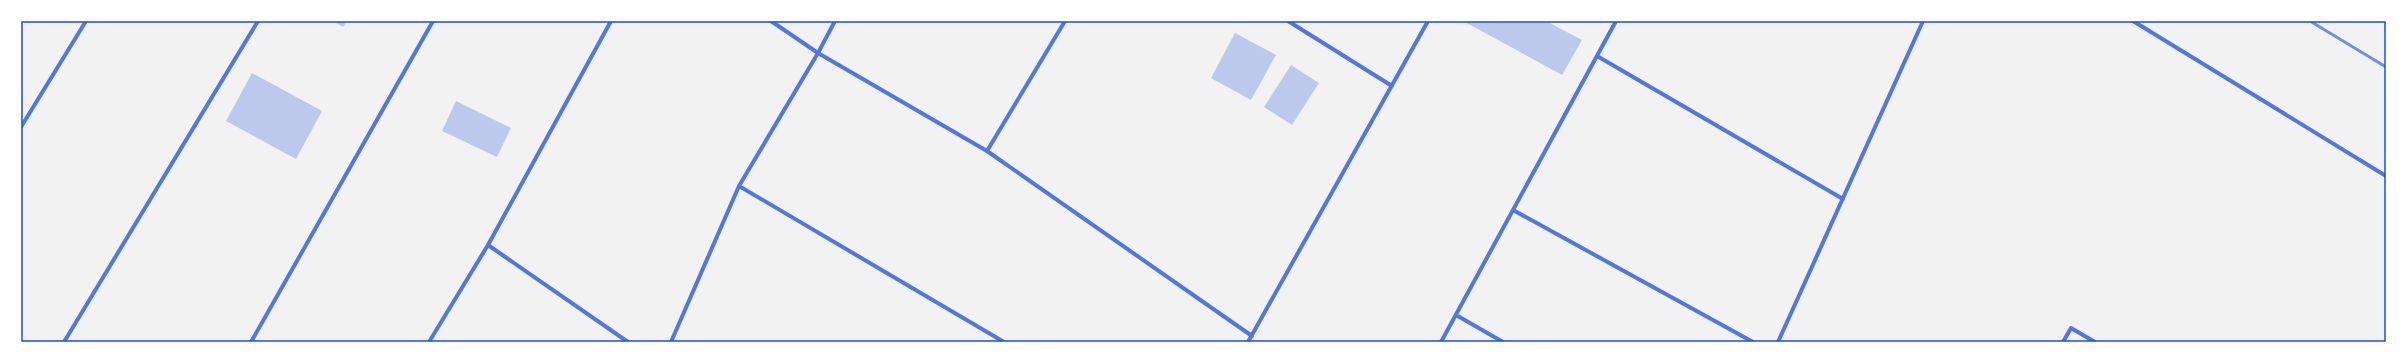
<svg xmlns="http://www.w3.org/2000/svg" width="2407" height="363" viewBox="0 0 2407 363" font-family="'Varela Round',sans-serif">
<rect width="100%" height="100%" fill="#f2f2f2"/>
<path fill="#bdc9ec" d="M 333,21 L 347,21 L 343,27 Z
M 1463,21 L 1546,21 L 1582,40 L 1562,75 Z
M 1235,33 L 1276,55 L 1251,100 L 1211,78 Z
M 1291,65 L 1319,83 L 1292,125 L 1264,107 Z
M 252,73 L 322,111 L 296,159 L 226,121 Z
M 456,101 L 511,128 L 497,157 L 442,131 Z"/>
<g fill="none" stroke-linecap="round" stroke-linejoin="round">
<path stroke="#5277de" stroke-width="4" d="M 771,21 L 818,53 L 835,21
M 1288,21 L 1392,86
M 2133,21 L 2386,176
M 1597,56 L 1843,199
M 21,127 L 86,21
M 987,151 L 1065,21
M 1513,210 L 1753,342
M 488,245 L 628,342
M 1456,315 L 1503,342
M 64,342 L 258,21
M 251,342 L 433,21
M 429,342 L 488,245 L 611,21
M 671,342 L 739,186
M 1004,342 L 739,186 L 818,53 L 987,151 L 1252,336
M 1248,342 L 1428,21
M 1441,342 L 1616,21
M 1778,342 L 1923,21
M 2063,342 L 2071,328 L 2095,342"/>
<path stroke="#7290e2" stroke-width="3" d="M 2310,21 L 2386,67"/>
</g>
<rect width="2407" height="363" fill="none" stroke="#ffffff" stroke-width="44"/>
<rect x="22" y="22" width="2363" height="319" fill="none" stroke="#1d4ed8" stroke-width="1.5"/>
</svg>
